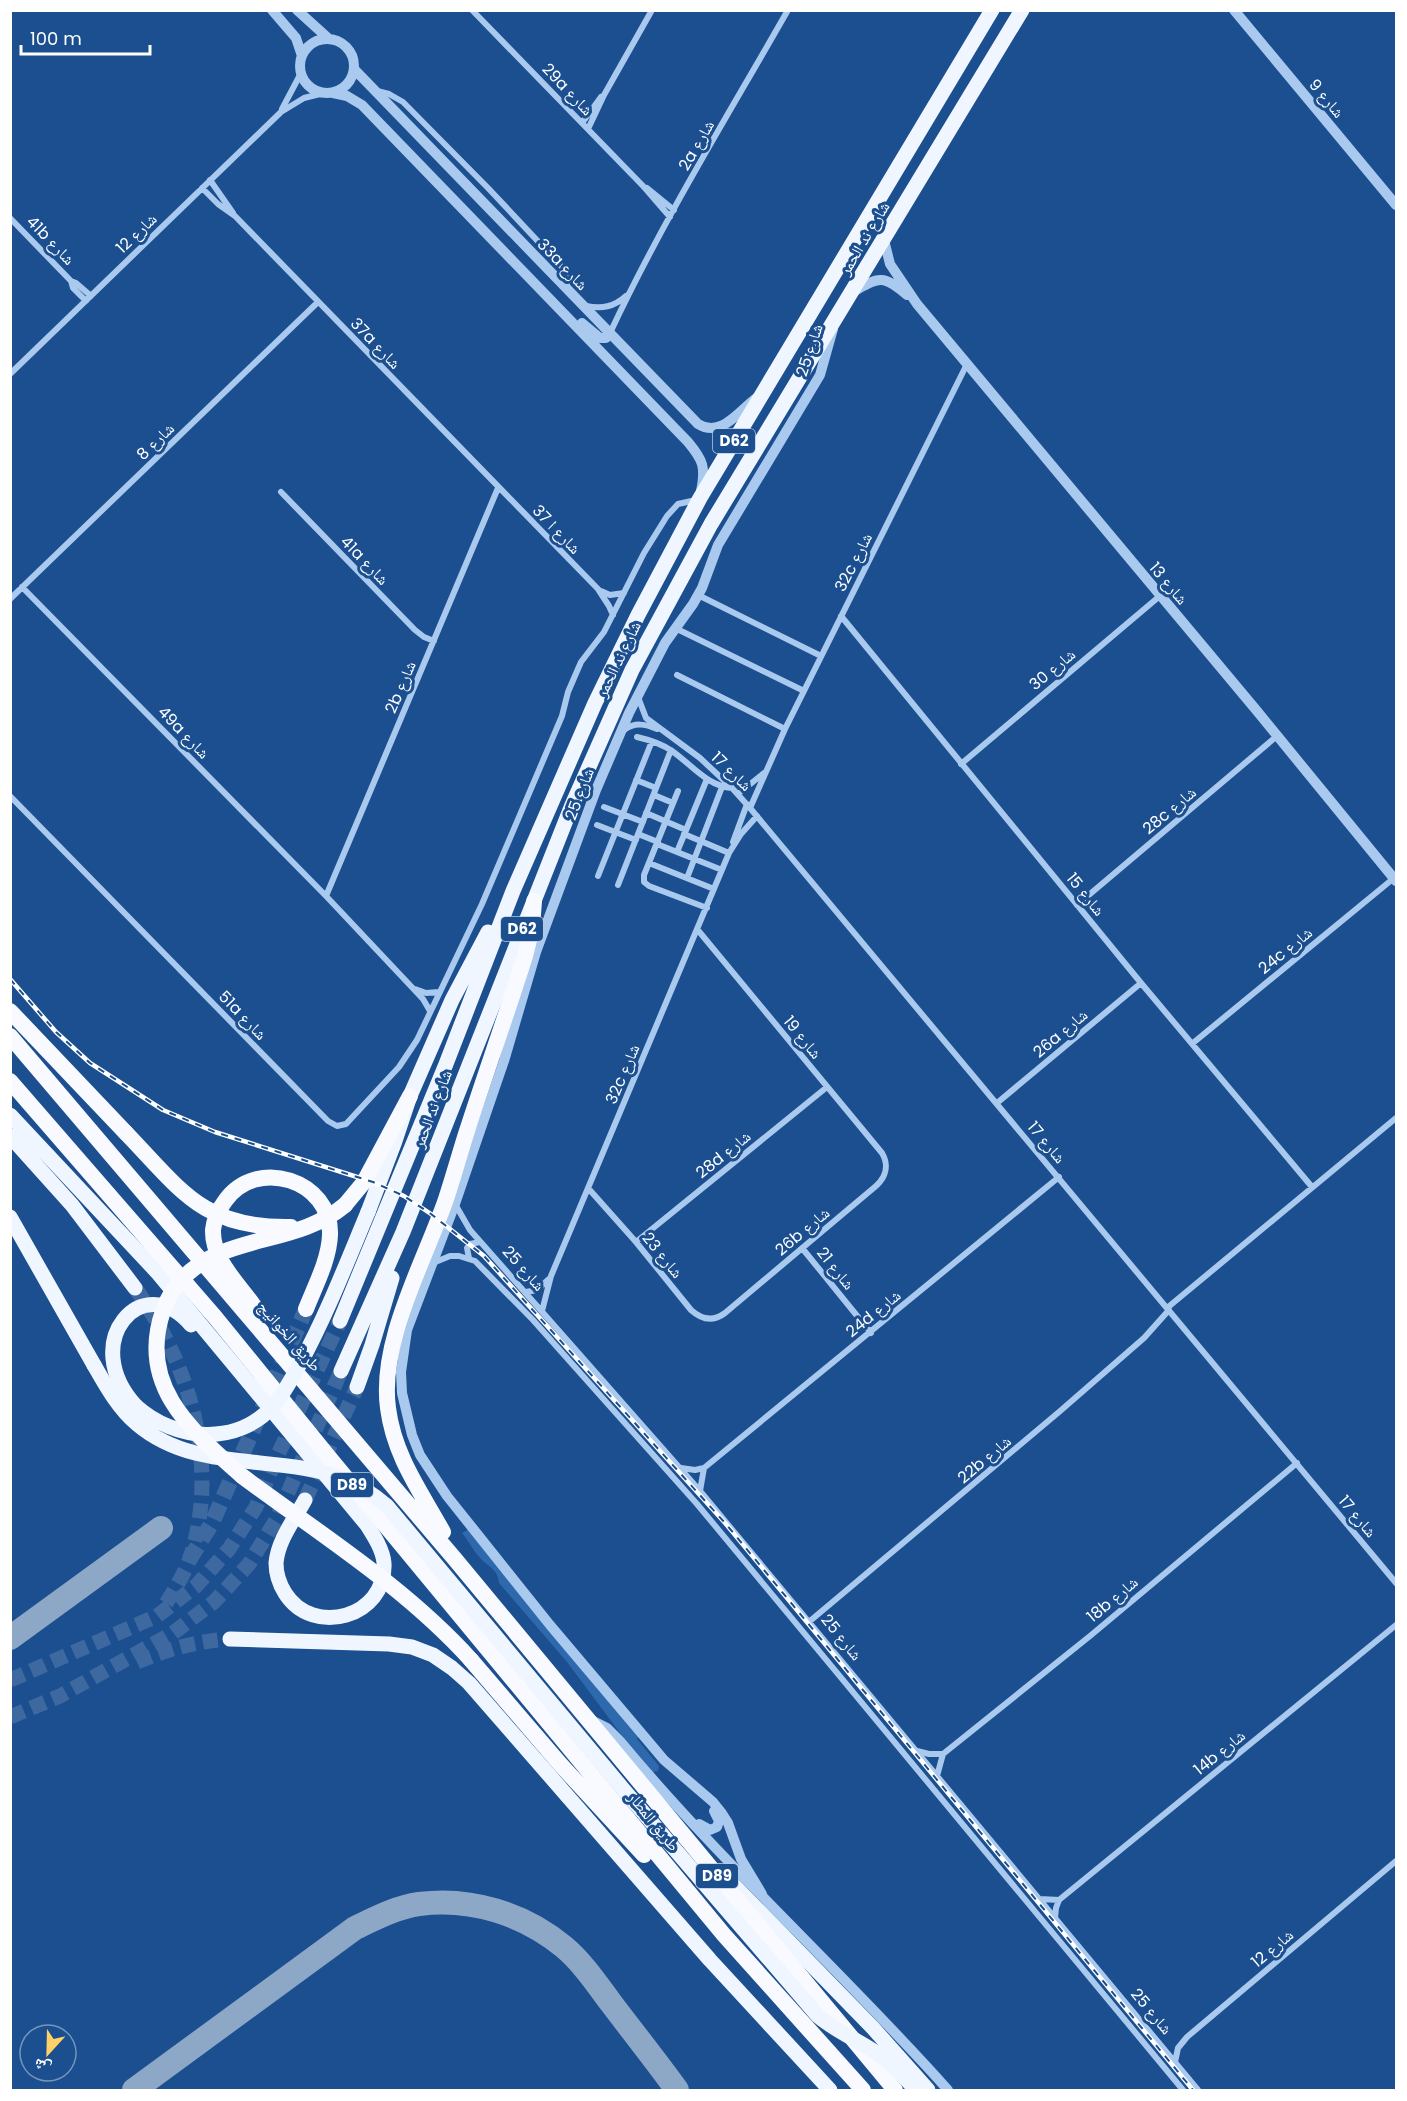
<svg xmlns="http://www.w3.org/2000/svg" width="1407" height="2101" viewBox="0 0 1407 2101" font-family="Poppins,'Noto Naskh Arabic',sans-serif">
<rect width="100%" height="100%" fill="#1b4f8f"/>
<path fill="#2e69ad" d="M 469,1529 L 639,1736 L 637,1739 L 659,1766 L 658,1771 L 653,1772 L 620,1733 L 567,1662 L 499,1583 C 498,1571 491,1568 483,1561 C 475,1554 469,1541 462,1533 Z"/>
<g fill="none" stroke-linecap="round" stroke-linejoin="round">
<path stroke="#8da7c7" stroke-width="24" d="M 10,1638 L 161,1528
M 134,2090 L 355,1928 C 376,1918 397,1907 419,1904 C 471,1897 524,1914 564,1947 C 582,1962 597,1984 611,2003 C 633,2032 656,2061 677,2090"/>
<path stroke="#3d69a0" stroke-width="15" stroke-dasharray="15 8" stroke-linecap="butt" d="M 135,1288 C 190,1364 221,1468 189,1561 C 183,1576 174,1591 165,1605
M 305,1500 L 357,1387
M 137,1662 C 168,1649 197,1641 230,1639
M 10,1680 L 157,1616 L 196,1586 L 229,1549 L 256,1507 L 275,1461 L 340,1321
M 10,1717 L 60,1696 L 173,1633 L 214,1602 L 249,1564 L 276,1520 L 341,1371"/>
<path stroke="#3d69a0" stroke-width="16" stroke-dasharray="16 8" stroke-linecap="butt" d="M 189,1560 L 212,1523 L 306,1309"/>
<path stroke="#a9c9ee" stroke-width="6" d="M 472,10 L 644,187 L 670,217
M 377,91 L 389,94 L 403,102 L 488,188 L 562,267 L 567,278 L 567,289
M 282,109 L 301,73
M 582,123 L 601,97
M 588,129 L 604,95 L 652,10
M 210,180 L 233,213
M 202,188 L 218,204 L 235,216 L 598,589 L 609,606 L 613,615
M 647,188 L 674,210
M 10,218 L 71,281 L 76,283 L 91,296
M 71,281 L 73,288 L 86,301
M 586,306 C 602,309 614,307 626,296
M 610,333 C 662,222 727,117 788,10
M 10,374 L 281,112 L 304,98 L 324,93
M 281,492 L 415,630 L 424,637 L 434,641
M 22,587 L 326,896 L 423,999 L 430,1011
M 601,591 L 610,595 L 624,593
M 698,595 L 821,656
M 10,599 L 318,302
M 841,616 L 1141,983 L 1312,1187
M 675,628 L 804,691
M 677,675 L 785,729
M 638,697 L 646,718 L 700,758 L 732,788 L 750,808 L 1396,1583
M 624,730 C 635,722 645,724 657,729
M 637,737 C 650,740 662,744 672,751 C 692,765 707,786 732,788
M 961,764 L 1161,595
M 636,780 L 656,788
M 678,791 L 644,875 L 644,882 L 649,886 L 707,908
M 738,794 L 764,773
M 654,795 L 673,803
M 10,796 L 328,1121 L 337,1126 L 346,1124 L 399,1067 L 417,1040 L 482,904 L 562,716 L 568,692 L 581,662 L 604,632 L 644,553 L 667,516 L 678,504 L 696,500
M 604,807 L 643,822
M 750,808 L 785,729 L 967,364
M 646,813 L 686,830
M 597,825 L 636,840
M 638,834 L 658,842
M 684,834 L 729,853
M 733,842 L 747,804
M 657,844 L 722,870
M 677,852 L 707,779
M 649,863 L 714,889
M 598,876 L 652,741
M 687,878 L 722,787
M 618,885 L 671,750
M 326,896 L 498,488
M 1077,905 L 1277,736
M 415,989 L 426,993 L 439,992
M 1193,1043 L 1394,878
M 997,1103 L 1141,983
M 588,1188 L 636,1242 L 691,1310 C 702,1320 713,1322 725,1313 L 876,1186 C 886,1177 889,1165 882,1153 L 697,929
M 455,1204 L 470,1230 L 700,1491 L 1198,2090
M 636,1242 L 827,1087
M 802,1248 L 871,1333
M 469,1258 L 467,1248 L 470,1244 L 480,1242
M 433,1263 L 450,1256 L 459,1256 L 475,1261 L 533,1320 L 697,1504 L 1183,2090
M 526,1292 L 537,1290 L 549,1279
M 1167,1308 L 1396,1118
M 542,1311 L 551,1276 L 729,853 L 741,834 L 757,816
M 681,1468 L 695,1470 L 704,1468 L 1059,1177
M 700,1491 L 704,1468
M 810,1621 L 1059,1412 L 1144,1338 L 1169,1310
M 917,1751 L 929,1754 L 943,1754
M 937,1776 L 943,1754 L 1090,1636 L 1297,1463
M 1040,1899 L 1059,1900
M 1055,1918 L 1056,1908 L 1059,1900 L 1396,1625
M 1175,2062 L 1178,2048 L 1187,2037 L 1396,1861"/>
<path stroke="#a9c9ee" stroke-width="10" d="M 272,10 L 296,38 L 302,56
M 297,10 L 329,39
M 1234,10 L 1396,205
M300 66a27 27 0 1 1 54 0a27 27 0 1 1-54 0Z
M 354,69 L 698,424 C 722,439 740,409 758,397
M 333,93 L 347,96 L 362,105 L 688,442 C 703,460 706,467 701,491
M 884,240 L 890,264 L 917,304 L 1257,711 L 1396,881
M 853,292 C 879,276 884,275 907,295
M 582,323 L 600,338 L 606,338 L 610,334
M 591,1720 L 607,1728 L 620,1741 C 722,1864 842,1971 948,2090
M 699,1824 L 710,1830 L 717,1827 L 719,1821 L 714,1811
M 762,1894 L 741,1859 L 728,1823 L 721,1812 L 713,1802 L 664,1760 L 550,1625 L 447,1496 L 420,1455 L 412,1435 L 402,1393 L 401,1372 L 407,1330 L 455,1204 L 504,1061 L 536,952 L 596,790 L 629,713 L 665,643 L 693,604 L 702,588 L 718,545 L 820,375 L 833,329"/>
<path stroke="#f0f6ff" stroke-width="15" d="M 10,1115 L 157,1272 L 367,1525 C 374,1536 383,1550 384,1563 C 387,1617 313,1638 285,1593 C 280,1585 276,1573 276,1563 C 278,1540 294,1520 305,1500
M 10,1136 L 72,1205 L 135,1288
M 368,1212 L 395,1141 L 410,1096 L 452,1000 L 488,932
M 10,1217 L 94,1365
M 340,1321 L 446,1064 L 513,891 L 595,703 L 638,615 L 700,498 L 992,10
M 341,1371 L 403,1232 L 572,805 L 632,670 L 711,524 L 1022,10
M 357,1387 L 372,1345 L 392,1278
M 136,1406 C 77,1342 143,1268 191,1325
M 230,1639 L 389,1644 L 412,1647 L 433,1655 L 452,1668 L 469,1683 L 710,1960 L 830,2090
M 720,1871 L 873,2028 L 928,2090"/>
<path stroke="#f8faff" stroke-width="16" d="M 10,1011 L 126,1133
M 10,1036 L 454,1558 L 895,2090
M 10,1081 L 215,1317 L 328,1456 L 724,1935 L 863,2090
M 345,1205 L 364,1182 L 410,1096
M 254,1306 C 238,1283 212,1260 213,1230 C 214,1220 219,1209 225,1201 C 256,1156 332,1180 330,1235 C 329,1260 315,1286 306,1309
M 443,1532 C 421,1492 394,1456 388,1408 C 379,1341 424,1263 446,1199 C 453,1178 459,1156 466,1134 C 485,1075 506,1016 525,956 L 532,928 L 534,901
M 471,1660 L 560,1764 L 644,1855"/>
<defs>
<path id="rail" d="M 10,979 L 56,1032 L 90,1063 L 163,1110 L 215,1132 L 373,1182 L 404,1196 L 431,1214 L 484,1256 L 726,1524 L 1193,2090"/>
</defs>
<use href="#rail" stroke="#fff" stroke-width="4.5"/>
<use href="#rail" stroke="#1b4f8f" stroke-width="2" stroke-dasharray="7" stroke-linecap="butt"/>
<path stroke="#f0f6ff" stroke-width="15" d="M 94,1365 C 106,1386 118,1408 137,1424 C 196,1474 277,1453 344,1479 C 360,1485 374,1495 387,1506 L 623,1789 L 818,2016 C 837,2032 858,2040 878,2054 C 893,2064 904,2077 916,2090
M 136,1406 C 175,1441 237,1447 274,1405 C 285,1392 293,1376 301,1362 C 327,1314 347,1262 368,1212"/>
<path stroke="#f8faff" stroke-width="16" d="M 126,1133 C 181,1190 203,1229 291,1227
M 345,1205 C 308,1236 260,1236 218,1254 C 192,1266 172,1284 163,1311 C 137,1386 192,1431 242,1476 C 320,1534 405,1587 471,1660"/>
</g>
<g text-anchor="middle" stroke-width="6" stroke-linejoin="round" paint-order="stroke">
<g fill="#1b4f8f" stroke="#bbcadd" stroke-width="1.5">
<rect x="713" y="429" width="42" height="24" rx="4.5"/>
<rect x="501" y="917" width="42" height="24" rx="4.5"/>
<rect x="331" y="1473" width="42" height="24" rx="4.5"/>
<rect x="696" y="1864" width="42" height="24" rx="4.5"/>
</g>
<g font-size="15" font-weight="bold" fill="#fff">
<text x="734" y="446">D62</text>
<text x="522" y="934">D62</text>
<text x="352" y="1490">D89</text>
<text x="717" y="1881">D89</text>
</g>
<g font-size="16" fill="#fff" stroke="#1b4f8f">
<text transform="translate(568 89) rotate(46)" y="6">29a شارع</text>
<text transform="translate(1327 98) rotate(50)" y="6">شارع 9</text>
<text transform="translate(696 145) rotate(-60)" y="6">2a شارع</text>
<text transform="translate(136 233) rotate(-44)" y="6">شارع 12</text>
<text transform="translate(864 238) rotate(-59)" y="6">شارع ند الحمر</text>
<text transform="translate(51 240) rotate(46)" y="6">41b شارع</text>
<text transform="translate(563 264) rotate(46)" y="6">33a شارع</text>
<text transform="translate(376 343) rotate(46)" y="6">37a شارع</text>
<text transform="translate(809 350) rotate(-72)" y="6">شارع 25</text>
<text transform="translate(155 441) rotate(-44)" y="6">شارع 8</text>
<text transform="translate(557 529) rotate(46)" y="6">شارع ا 37</text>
<text transform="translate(365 560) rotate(46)" y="6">41a شارع</text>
<text transform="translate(853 562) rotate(-63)" y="6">32c شارع</text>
<text transform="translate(1169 583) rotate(50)" y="6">شارع 13</text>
<text transform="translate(618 659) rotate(-64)" y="6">شارع ند الحمر</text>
<text transform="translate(1052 669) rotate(-40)" y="6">شارع 30</text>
<text transform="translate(400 687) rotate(-67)" y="6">2b شارع</text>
<text transform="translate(184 732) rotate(46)" y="6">49a شارع</text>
<text transform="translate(732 771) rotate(44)" y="6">شارع 17</text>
<text transform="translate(579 794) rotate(-69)" y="6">شارع 25</text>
<text transform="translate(1169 810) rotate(-40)" y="6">28c شارع</text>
<text transform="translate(1086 894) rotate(51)" y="6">شارع 15</text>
<text transform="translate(1285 950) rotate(-39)" y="6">24c شارع</text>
<text transform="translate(243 1015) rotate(46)" y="6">51a شارع</text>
<text transform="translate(1060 1033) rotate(-40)" y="6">26a شارع</text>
<text transform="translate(803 1037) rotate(51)" y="6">شارع 19</text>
<text transform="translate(622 1074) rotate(-67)" y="6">32c شارع</text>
<text transform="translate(432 1109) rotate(-69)" y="6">شارع ند الحمر</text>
<text transform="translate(1047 1142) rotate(50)" y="6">شارع 17</text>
<text transform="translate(723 1154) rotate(-39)" y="6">28d شارع</text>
<text transform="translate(802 1231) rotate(-40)" y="6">26b شارع</text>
<text transform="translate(663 1255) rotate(51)" y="6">شارع 23</text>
<text transform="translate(524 1268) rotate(48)" y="6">شارع 25</text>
<text transform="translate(836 1268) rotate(51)" y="6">شارع 21</text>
<text transform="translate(873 1313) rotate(-39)" y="6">24d شارع</text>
<text transform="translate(290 1336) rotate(49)" y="6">طريق الخوانيج</text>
<text transform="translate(984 1459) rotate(-40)" y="6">22b شارع</text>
<text transform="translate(1358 1516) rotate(50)" y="6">شارع 17</text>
<text transform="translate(1112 1599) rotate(-40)" y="6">18b شارع</text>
<text transform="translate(842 1637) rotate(51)" y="6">شارع 25</text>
<text transform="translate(1219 1752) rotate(-39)" y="6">14b شارع</text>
<text transform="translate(654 1821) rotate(51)" y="6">طريق المطار</text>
<text transform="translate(1272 1948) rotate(-40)" y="6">شارع 12</text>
<text transform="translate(1152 2011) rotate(50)" y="6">شارع 25</text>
</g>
</g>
<rect width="1407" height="2101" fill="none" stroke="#ffffff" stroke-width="24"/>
<g transform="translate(48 2053) rotate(202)"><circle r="28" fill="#1b4f8f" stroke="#7695bc" stroke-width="1.5"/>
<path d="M0-4.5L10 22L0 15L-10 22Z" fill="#ffd166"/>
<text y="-9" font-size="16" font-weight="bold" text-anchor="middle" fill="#ffffff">ش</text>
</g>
<path d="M21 45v9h129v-9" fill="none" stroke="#ffffff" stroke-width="3"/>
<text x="30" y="45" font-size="18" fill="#ffffff" stroke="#1b4f8f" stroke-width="4.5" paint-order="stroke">100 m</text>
</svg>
